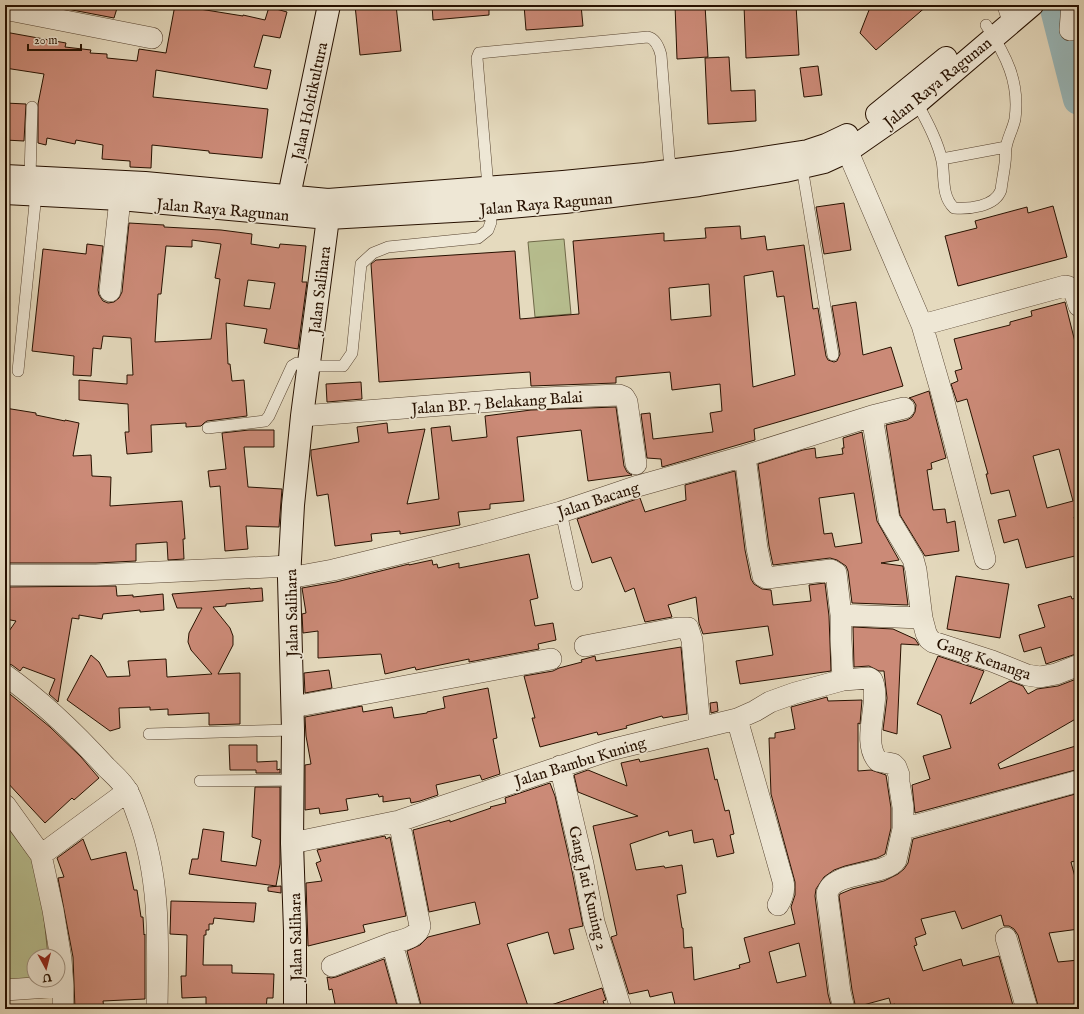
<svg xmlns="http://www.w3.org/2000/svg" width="1084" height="1014" viewBox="0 0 1084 1014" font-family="'IM FELL English',serif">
<rect width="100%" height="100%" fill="#e5dabe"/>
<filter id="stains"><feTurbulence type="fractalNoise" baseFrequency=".005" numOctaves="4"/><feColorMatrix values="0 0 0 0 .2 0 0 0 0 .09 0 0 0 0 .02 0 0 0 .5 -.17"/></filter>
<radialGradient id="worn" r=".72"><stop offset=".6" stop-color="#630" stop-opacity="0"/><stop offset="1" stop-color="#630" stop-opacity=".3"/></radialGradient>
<path fill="#b7be8f" stroke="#6f6848" d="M 564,239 L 571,314 L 535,317 L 528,242 Z
M 5,824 L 39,869 L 48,956 L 34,956 L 34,980 L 5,989 Z"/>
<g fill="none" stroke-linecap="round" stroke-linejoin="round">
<path stroke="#99b8ba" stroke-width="32" d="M 1055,5 L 1079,99"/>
</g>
<path fill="#cb8a77" stroke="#271100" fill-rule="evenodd" d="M 68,5 L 118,5 L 114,18 L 67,9 Z
M 175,5 L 243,16 L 243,15 L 265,20 L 269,7 L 287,12 L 280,38 L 263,35 L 254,67 L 271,70 L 267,89 L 156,70 L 153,97 L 268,109 L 262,158 L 209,153 L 209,151 L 152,145 L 151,168 L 130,167 L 130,161 L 102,159 L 103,145 L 76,140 L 75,144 L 47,138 L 46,145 L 38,143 L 38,104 L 44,74 L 5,68 L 5,32 L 66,43 L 65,47 L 91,50 L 90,53 L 107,54 L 107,58 L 137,61 L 139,49 L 166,53 Z
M 355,5 L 396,5 L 401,51 L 360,55 Z
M 432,5 L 489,5 L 489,15 L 433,20 Z
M 524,5 L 581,5 L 583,26 L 526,30 Z
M 675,5 L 705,5 L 708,57 L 677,59 Z
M 744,5 L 796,5 L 799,55 L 746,58 Z
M 871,5 L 928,5 L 876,50 L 860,33 Z
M 729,57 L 731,91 L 755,90 L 756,121 L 708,124 L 705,58 Z
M 818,66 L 822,95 L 804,97 L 800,68 Z
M 5,103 L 26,104 L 24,141 L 5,140 Z
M 844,203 L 851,250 L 824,254 L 816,207 Z
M 1053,206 L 1067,257 L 958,286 L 945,236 L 977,228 L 975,221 L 1027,207 L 1028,213 Z
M 129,223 L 164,225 L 164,227 L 221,230 L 252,234 L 251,244 L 279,248 L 280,244 L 306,246 L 302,282 L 307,282 L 298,349 L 264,343 L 267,329 L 226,323 L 228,364 L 230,364 L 232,381 L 244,380 L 247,416 L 207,421 L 204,423 L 201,426 L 186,427 L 186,423 L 151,425 L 152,452 L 127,454 L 125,432 L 129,432 L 128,404 L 79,400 L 79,380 L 127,384 L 127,375 L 133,375 L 131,338 L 103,336 L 101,349 L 93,348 L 91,376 L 73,375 L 74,356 L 32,351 L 43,249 L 86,254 L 87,244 L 103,246 L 98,290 L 99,295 L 103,301 L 108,303 L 114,302 L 119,298 L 122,292 ZM 192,240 L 221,244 L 215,278 L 220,279 L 211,339 L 155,342 L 158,294 L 161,294 L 166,246 L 192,247 ZM 248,280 L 275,283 L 270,309 L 244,306 Z
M 740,226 L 741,239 L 765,236 L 767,250 L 804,245 L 813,309 L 818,308 L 826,356 L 828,360 L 834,362 L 837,361 L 840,354 L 832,306 L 856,302 L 863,355 L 891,347 L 903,386 L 754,429 L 755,440 L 662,467 L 661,459 L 647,458 L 641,414 L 650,413 L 653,439 L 713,432 L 710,413 L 722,411 L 720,384 L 672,390 L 670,372 L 616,377 L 616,383 L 531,386 L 530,372 L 379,382 L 371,264 L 376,260 L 515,251 L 520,319 L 579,314 L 573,241 L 664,233 L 664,241 L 706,238 L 705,228 ZM 773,271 L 777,297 L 784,296 L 795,375 L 753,387 L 744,276 ZM 709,284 L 711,316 L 671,320 L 669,288 Z
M 1065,302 L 1075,342 L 1076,341 L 1079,352 L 1079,516 L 1074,517 L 1079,538 L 1079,555 L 1026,568 L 1018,539 L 1004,543 L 998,520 L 1016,516 L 1009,490 L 991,494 L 986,474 L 988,474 L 967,399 L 957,402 L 951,384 L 958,381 L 955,371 L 962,369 L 954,339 L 1010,325 L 1010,322 L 1032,316 L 1031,311 ZM 1059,449 L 1073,501 L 1047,508 L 1033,456 Z
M 361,382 L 362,399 L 327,402 L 326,384 Z
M 929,391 L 946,458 L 931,463 L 932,469 L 927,470 L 933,510 L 945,509 L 947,523 L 955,521 L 959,551 L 925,556 L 900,515 L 886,425 L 907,420 L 912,417 L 915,412 L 916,405 L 913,400 L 909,398 Z
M 616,407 L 624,466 L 627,472 L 632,475 L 588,481 L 581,430 L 517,437 L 524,501 L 490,504 L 490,509 L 458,512 L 460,525 L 400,534 L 400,531 L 371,534 L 372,541 L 335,546 L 328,494 L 317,496 L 311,455 L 311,450 L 359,442 L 357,427 L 387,423 L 388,433 L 425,429 L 407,504 L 439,499 L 431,428 L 450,426 L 452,441 L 487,437 L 485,416 L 531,410 Z
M 5,408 L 36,413 L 36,415 L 65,421 L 65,420 L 79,423 L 73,456 L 91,455 L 92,476 L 111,477 L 110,506 L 182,501 L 185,539 L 183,539 L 184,559 L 168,560 L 167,542 L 136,544 L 136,561 L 96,563 L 5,563 Z
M 249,430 L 274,430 L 274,447 L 244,447 L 248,487 L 282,489 L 279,527 L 246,526 L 248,549 L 225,551 L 220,486 L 210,487 L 208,471 L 226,469 L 222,433 Z
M 862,432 L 877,521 L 899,560 L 881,563 L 903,566 L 908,605 L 852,603 L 848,571 L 846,566 L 837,560 L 830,558 L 773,565 L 769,546 L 758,464 L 803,450 L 815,448 L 816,458 L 843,454 L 842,448 L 844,448 L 843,438 ZM 854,493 L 862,543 L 835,547 L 832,533 L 824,534 L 819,498 Z
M 735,471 L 745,550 L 751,579 L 754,584 L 762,589 L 771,590 L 773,605 L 811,601 L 809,585 L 825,583 L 829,616 L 831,671 L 740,684 L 736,661 L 773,655 L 768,626 L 703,634 L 699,623 L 696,597 L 668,605 L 672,617 L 645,622 L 634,588 L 625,592 L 611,557 L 592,563 L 577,519 L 640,498 L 645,512 L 686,500 L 685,485 Z
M 529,554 L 538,598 L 530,600 L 535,626 L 553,623 L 556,640 L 538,644 L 539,649 L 469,662 L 469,659 L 416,670 L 415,667 L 385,674 L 381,654 L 318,658 L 318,631 L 303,633 L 302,614 L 306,613 L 302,588 L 336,582 L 409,564 L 409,565 L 432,560 L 433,565 L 437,564 L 438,568 L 459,563 L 459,568 Z
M 956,576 L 1009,584 L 1000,638 L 947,629 Z
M 116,586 L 117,596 L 133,595 L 133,597 L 163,594 L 164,610 L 140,612 L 140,610 L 103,614 L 102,619 L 79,615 L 79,619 L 72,618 L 58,702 L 49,694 L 55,679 L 23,667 L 20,671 L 12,665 L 5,663 L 5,637 L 16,621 L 5,619 L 5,587 Z
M 250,588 L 250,589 L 262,588 L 263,601 L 226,604 L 226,606 L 213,607 L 230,628 L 233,636 L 233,645 L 218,674 L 240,673 L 240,724 L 209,725 L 209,713 L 168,715 L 168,709 L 150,710 L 150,707 L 119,708 L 120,728 L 110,731 L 67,700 L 91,655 L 99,662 L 107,677 L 130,676 L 128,661 L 166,659 L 167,677 L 212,674 L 191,650 L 188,642 L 189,633 L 202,608 L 177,608 L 172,594 Z
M 1071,596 L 1072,599 L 1079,597 L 1079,653 L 1046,664 L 1041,647 L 1024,652 L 1019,635 L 1045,627 L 1038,605 Z
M 853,627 L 893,629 L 915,639 L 919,645 L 901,644 L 897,734 L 883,730 L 887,698 L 884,671 L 879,671 L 869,666 L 854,667 Z
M 681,647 L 687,714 L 663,718 L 662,716 L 626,726 L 627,728 L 598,735 L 597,732 L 540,747 L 532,718 L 535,718 L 524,676 L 553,671 L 559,668 L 582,662 L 581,660 L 595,656 L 596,661 Z
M 938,656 L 984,671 L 970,704 L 1010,681 L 1023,686 L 1028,694 L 1037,689 L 1058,686 L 1079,678 L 1079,717 L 998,764 L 1000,769 L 1079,745 L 1079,769 L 915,813 L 912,785 L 930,779 L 923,756 L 951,748 L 941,715 L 917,704 Z
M 329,670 L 332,688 L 305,693 L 304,673 Z
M 488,688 L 497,738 L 493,739 L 500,774 L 482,780 L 480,775 L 436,785 L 438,795 L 420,801 L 411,803 L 410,798 L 383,802 L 383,796 L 379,797 L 378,794 L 346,799 L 348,810 L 320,814 L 319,808 L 305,810 L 305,765 L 311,764 L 306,736 L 305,717 L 362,706 L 363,712 L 392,707 L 394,718 L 427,713 L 427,712 L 445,708 L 443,697 Z
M 5,690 L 50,727 L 81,757 L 99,778 L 74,800 L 72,798 L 45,823 L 5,780 Z
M 827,697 L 828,701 L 862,700 L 860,724 L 858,723 L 858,771 L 871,770 L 886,775 L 891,808 L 891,828 L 885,854 L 877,858 L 845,866 L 834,870 L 824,877 L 816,889 L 815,896 L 828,994 L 832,1009 L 676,1009 L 672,992 L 650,997 L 648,990 L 629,994 L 611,937 L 617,935 L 593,826 L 638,816 L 578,792 L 574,775 L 588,770 L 627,786 L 621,763 L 639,759 L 640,762 L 708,748 L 715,780 L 717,779 L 725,811 L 729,810 L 734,834 L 730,835 L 734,853 L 717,857 L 713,839 L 694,843 L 692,830 L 669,836 L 668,831 L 630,844 L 636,870 L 664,866 L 665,868 L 682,865 L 686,893 L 677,895 L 682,928 L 683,928 L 684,948 L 692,947 L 694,980 L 740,968 L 739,965 L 750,962 L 744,938 L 795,924 L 791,907 L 795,895 L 795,882 L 771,794 L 769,738 L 775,738 L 775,733 L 795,729 L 791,707 ZM 799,943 L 806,976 L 777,983 L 769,952 Z
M 717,702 L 718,711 L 711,713 L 710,703 Z
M 229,745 L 257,745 L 257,762 L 277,761 L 277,770 L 280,769 L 280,773 L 256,773 L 256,770 L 230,770 Z
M 550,783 L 555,796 L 571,866 L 583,926 L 569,929 L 574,949 L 554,954 L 548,932 L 507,944 L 529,1009 L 422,1009 L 407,951 L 420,945 L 428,937 L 480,924 L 475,902 L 429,912 L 413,830 L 450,820 L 450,822 L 491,808 L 490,807 L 506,803 L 505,798 Z
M 255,787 L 280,787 L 280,864 L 276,886 L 189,874 L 192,859 L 198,859 L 203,829 L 224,832 L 221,861 L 256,866 L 261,840 L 252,837 Z
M 1079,793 L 1079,860 L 1071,862 L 1079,892 L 1079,896 L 1076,897 L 1079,929 L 1049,933 L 1058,962 L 1079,960 L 1079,1009 L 1039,1009 L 1018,935 L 1014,929 L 1009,926 L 1004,926 L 1001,915 L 962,929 L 955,911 L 921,919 L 926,934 L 915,938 L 917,945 L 914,946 L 923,971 L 961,959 L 963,966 L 999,956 L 1014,1009 L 897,1009 L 895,1004 L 891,1005 L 889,998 L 856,1007 L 857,1009 L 856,1009 L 852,990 L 839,896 L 840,894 L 852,889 L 884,881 L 898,874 L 904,869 L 908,863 L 913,839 Z
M 385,836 L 386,839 L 390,837 L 406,916 L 363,925 L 365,932 L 308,946 L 306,883 L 322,881 L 316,863 L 321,861 L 317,850 Z
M 83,839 L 91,860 L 126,852 L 134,890 L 137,890 L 141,917 L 143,917 L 144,935 L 145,934 L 145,999 L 103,1001 L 104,1009 L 75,1009 L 73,957 L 58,878 L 64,877 L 57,858 Z
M 281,886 L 281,893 L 268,891 L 268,887 Z
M 171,901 L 256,903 L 254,922 L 214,918 L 213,924 L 209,924 L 209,930 L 206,930 L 206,935 L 204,935 L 203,965 L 232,965 L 232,973 L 274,974 L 273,998 L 267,998 L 266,1009 L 206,1006 L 206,997 L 182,998 L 181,976 L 186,976 L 187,935 L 170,934 Z
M 384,959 L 398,1009 L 336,1009 L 332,989 L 329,990 L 327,977 L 331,978 L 336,977 Z
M 602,988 L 606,1000 L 603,1001 L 606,1009 L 549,1009 L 548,1006 Z"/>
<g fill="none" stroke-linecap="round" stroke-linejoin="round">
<defs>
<path id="lane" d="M 916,101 C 925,118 938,141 942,161 C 945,176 941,196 954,208 C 969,209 995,207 1001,190 C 1002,181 1004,172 1005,163 C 1006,158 1005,153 1006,148 C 1007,139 1013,129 1015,119 C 1020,82 1006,55 986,25
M 942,159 L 1006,147
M 802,167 L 833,355
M 30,177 L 32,107
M 18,371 L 36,194
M 208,428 L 265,421 L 269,416 L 292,366 L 297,363 L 309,366 L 343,366 L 352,353 L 361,264 L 373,253 L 388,247 L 478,238 L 488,230 L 491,222 L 477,58 L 479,53 L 648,37 C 656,39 659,47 661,55 L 669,157 L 672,174
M 561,512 L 577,585
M 149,734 L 293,730
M 200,781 L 294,780"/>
<path id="street" d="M 1008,5 L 1013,21
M 5,8 L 9,10 L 152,38
M 1070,30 L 1072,5
M 842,138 L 922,325 L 942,394 L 985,559
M 110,291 L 120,199
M 922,325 L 1065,286 C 1075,287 1076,298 1079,306
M 302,416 L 518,399 L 619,395 L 624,397 L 627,402 L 636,464
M 872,416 L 889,519 L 913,559 L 916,570 L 922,618 L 926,633 L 929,639 L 933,642 L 992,661 L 1027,675 L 1040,677 L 1056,674 L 1079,665
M 745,456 L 757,548 L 763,576 L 767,578 L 831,570 L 836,573 L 841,615
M 5,575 L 96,575 L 290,566
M 289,578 L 333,570 L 480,534 L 561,512 L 638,486 L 745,456 L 872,416 L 904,408
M 585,646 L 678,628 L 688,628 L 692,640 L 700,727
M 5,675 C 42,701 75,733 106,767 C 113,774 123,782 128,792 C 132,799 135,809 138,817 C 161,879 158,944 157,1009
M 843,680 L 841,639 L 841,615 L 922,618
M 293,707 L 551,659
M 737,719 L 783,881 C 785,890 783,897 778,905
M 560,766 L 583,864 L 594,922 L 621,1009
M 5,805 L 41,855 L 53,910 L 61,959 L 63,986 L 63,1009
M 399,821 L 420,926 C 418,938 402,940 392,943 L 410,1009
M 903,829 L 1079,781
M 292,843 L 399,821 L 610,750 L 737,719 L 755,711 L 770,702 L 795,693 L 843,680 L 869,678 L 872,680 C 882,700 860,741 878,761 L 893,764 L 896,767 L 899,775 L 899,782 L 903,807 L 903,829 L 896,860 C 885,877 832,870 827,894 L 840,992 L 844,1009
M 41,855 L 128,791
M 1006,938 L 1027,1009
M 332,966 L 392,943
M 5,990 L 63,986"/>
<path id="secondary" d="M 877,114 L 946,58
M 5,176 L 145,183 L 328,200 L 563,182 L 645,174 L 731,163 L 808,151 L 826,145 L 847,135
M 5,193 L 120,199 L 328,218 L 489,209 L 565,202 L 699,185 L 785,171 L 824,162 L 848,151 L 917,103 L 1032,5
M 289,196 L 329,5
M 295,1009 L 295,931 L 292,843 L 293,730 L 289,578 L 293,505 L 302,416 L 328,218"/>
</defs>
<use href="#lane" stroke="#564330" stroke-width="12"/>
<use href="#street" stroke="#564330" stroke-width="22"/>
<use href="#secondary" stroke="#271100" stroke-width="24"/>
<use href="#lane" stroke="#eee7d5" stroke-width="11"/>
<use href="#street" stroke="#eee7d5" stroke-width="21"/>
<use href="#secondary" stroke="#eee7d5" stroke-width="22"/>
</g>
<g text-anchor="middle" stroke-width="3.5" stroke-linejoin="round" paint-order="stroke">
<g font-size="16" fill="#271100" stroke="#eee7d5">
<text transform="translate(937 82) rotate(-39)" y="6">Jalan Raya Ragunan</text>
<text transform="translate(309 101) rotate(-78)" y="6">Jalan Holtikultura</text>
<text transform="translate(546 203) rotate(-5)" y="6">Jalan Raya Ragunan</text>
<text transform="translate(223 209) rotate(5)" y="6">Jalan Raya Ragunan</text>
<text transform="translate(319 290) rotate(-83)" y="6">Jalan Salihara</text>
<text transform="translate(497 402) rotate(-4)" y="6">Jalan BP. 7 Belakang Balai</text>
<text transform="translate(598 499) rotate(-18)" y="6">Jalan Bacang</text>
<text transform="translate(291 613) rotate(-91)" y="6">Jalan Salihara</text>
<text transform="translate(984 658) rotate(19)" y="6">Gang Kenanga</text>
<text transform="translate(580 761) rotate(-17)" y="6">Jalan Bambu Kuning</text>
<text transform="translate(589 888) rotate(77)" y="6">Gang Jati Kuning 2</text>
<text transform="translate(295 937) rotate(-91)" y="6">Jalan Salihara</text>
</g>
</g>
<rect width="1084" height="1014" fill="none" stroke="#e5dabe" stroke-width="20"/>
<rect x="6" y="6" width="1072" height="1002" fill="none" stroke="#271100" stroke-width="2"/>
<rect x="10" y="10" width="1064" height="994" fill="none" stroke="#271100"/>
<g transform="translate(46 968) rotate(173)"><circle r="19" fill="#eee7d5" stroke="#9e9180"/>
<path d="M0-3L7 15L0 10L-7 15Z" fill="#8f2418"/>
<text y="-6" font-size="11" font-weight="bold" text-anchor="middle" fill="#271100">U</text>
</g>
<path d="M28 44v6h53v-6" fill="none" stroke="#271100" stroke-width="2"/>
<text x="34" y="44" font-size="12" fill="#271100" stroke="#eee7d5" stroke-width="3" paint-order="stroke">20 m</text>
<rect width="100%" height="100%" filter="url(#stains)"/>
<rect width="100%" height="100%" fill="url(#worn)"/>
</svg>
